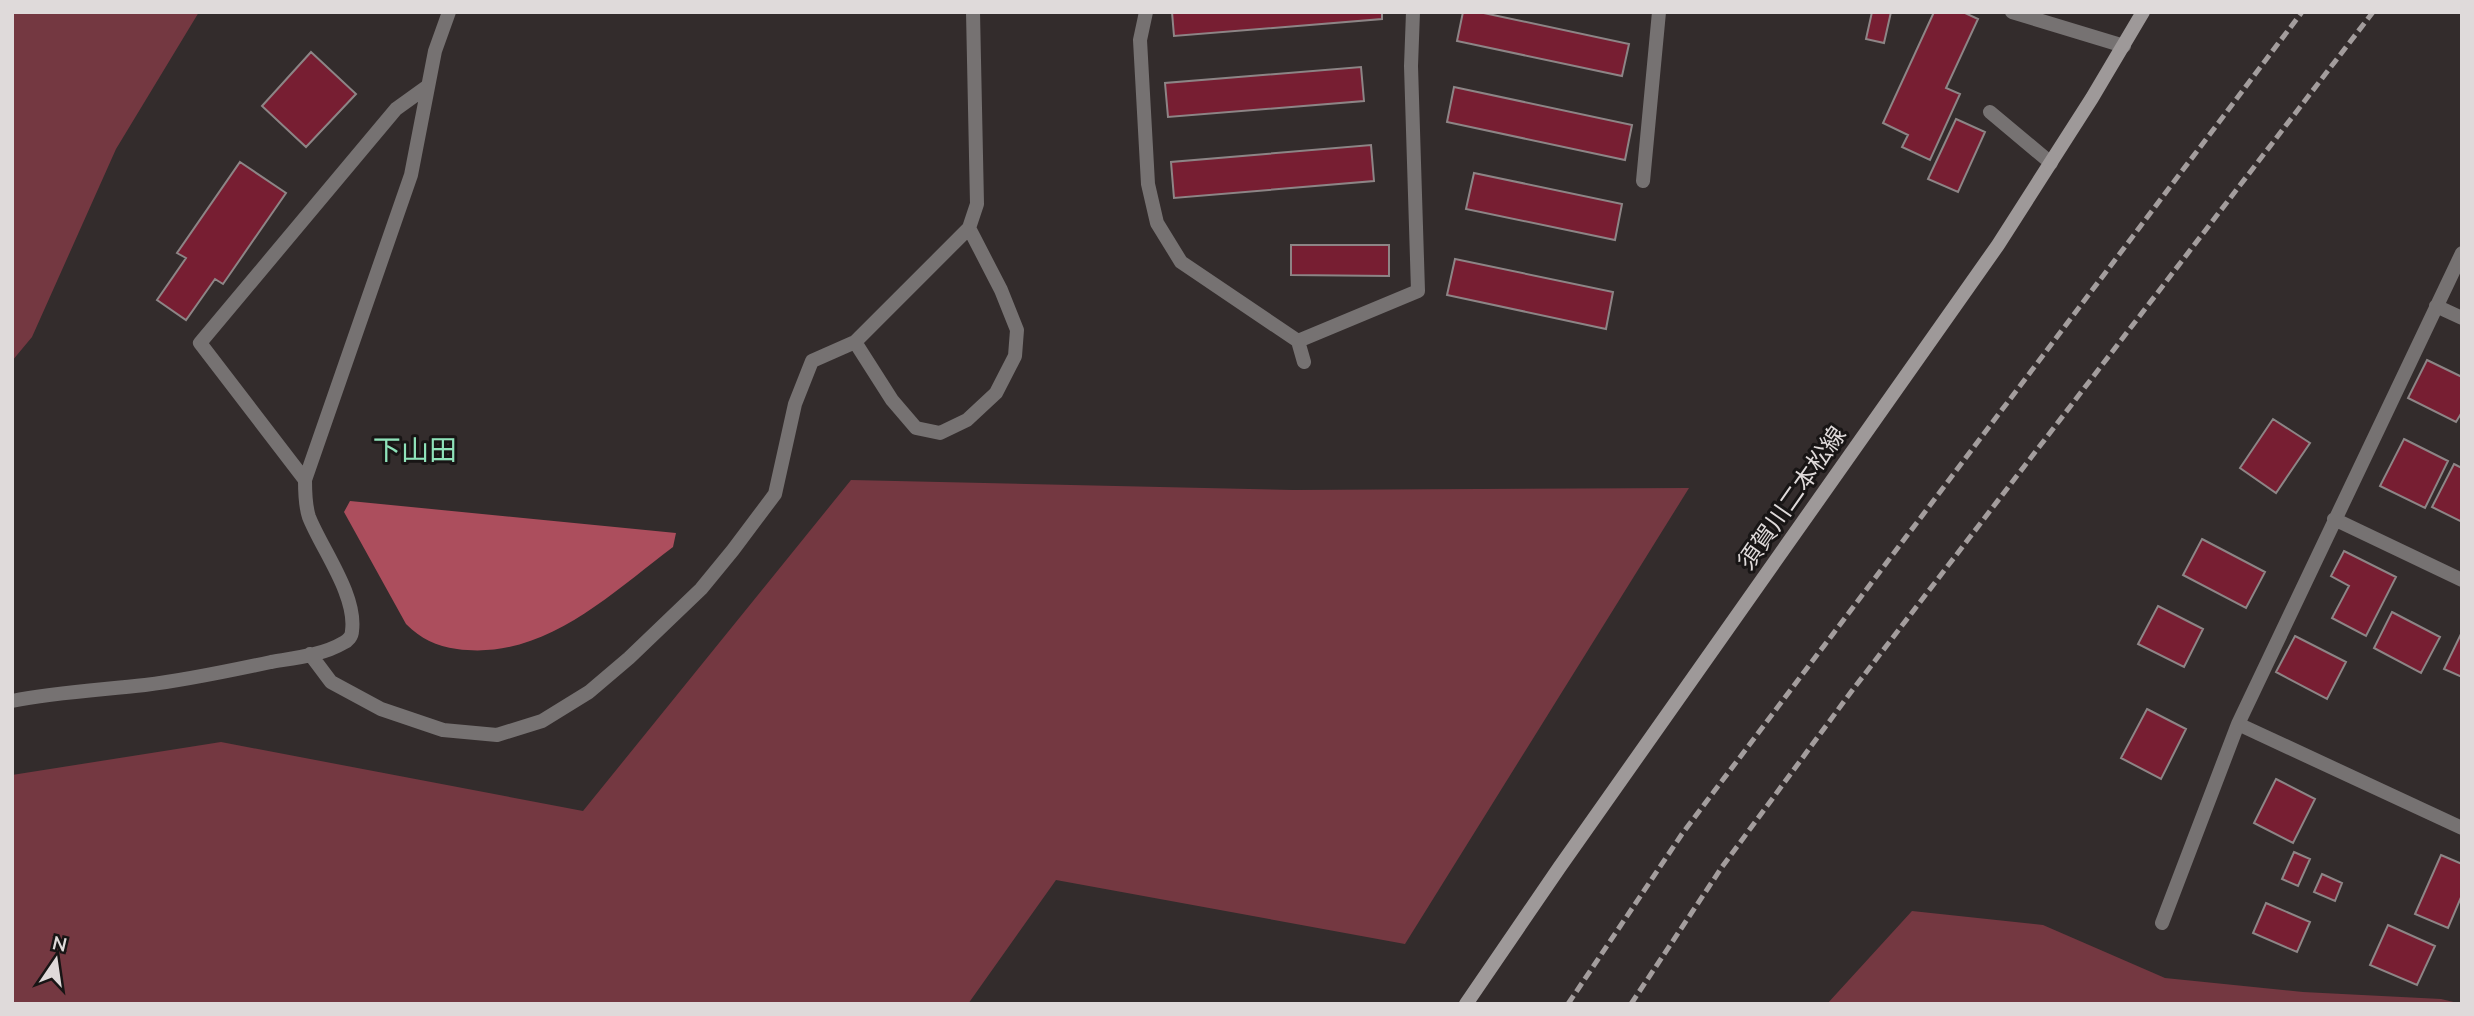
<svg xmlns="http://www.w3.org/2000/svg" width="2474" height="1016" viewBox="0 0 2474 1016" font-family="'Nunito Sans','Noto Sans JP',sans-serif">
<rect width="100%" height="100%" fill="#332c2c"/>
<path fill="#743841" d="M 12,12 L 199,12 L 116,149 L 32,337 L 12,361 Z
M 851,480 L 1293,490 L 1689,488 L 1405,944 L 1056,880 L 968,1004 L 12,1004 L 12,775 L 221,742 L 583,811 Z
M 1912,911 L 2043,925 L 2165,978 L 2303,992 L 2441,999 L 2462,1004 L 1827,1004 Z"/>
<path fill="#ac4e5d" d="M 350,501 L 676,533 L 673,547 C 609,595 543,661 457,649 C 436,646 421,639 406,624 L 344,512 Z"/>
<path fill="#771e32" stroke="#8d8586" stroke-width="2" d="M 1172,12 L 1382,12 L 1382,19 L 1174,36 Z
M 1463,12 L 1479,12 L 1629,44 L 1622,76 L 1457,41 Z
M 1872,12 L 1891,12 L 1884,43 L 1866,39 Z
M 1934,12 L 1963,12 L 1978,19 L 1946,88 L 1960,94 L 1930,160 L 1902,147 L 1908,135 L 1883,123 Z
M 311,52 L 356,94 L 306,147 L 262,106 Z
M 1361,67 L 1364,101 L 1168,117 L 1165,83 Z
M 1454,87 L 1632,125 L 1625,160 L 1447,122 Z
M 1956,119 L 1985,132 L 1958,192 L 1928,179 Z
M 1371,145 L 1374,181 L 1174,198 L 1171,162 Z
M 240,162 L 286,193 L 223,284 L 215,279 L 186,320 L 157,300 L 186,258 L 177,253 Z
M 1474,173 L 1622,204 L 1615,240 L 1466,209 Z
M 1291,245 L 1389,245 L 1389,276 L 1291,275 Z
M 1455,259 L 1613,292 L 1606,329 L 1447,295 Z
M 2427,360 L 2462,377 L 2462,412 L 2456,422 L 2408,398 Z
M 2273,419 L 2310,443 L 2276,493 L 2240,468 Z
M 2404,439 L 2448,461 L 2425,508 L 2380,486 Z
M 2454,464 L 2462,468 L 2462,522 L 2432,507 Z
M 2202,539 L 2265,572 L 2246,608 L 2183,575 Z
M 2344,551 L 2396,577 L 2366,636 L 2332,618 L 2349,586 L 2331,576 Z
M 2158,606 L 2203,629 L 2184,667 L 2138,644 Z
M 2392,612 L 2440,637 L 2421,673 L 2374,648 Z
M 2462,632 L 2462,677 L 2444,669 Z
M 2295,636 L 2346,662 L 2327,699 L 2276,672 Z
M 2147,709 L 2186,729 L 2161,779 L 2121,758 Z
M 2276,779 L 2315,799 L 2293,843 L 2254,823 Z
M 2294,852 L 2310,859 L 2298,886 L 2282,879 Z
M 2441,855 L 2462,864 L 2462,895 L 2448,928 L 2415,914 Z
M 2322,874 L 2342,883 L 2335,901 L 2314,892 Z
M 2266,903 L 2310,922 L 2297,952 L 2253,933 Z
M 2388,925 L 2435,946 L 2417,985 L 2370,965 Z"/>
<g fill="none" stroke-linecap="round" stroke-linejoin="round">
<path stroke="#767272" stroke-width="14" d="M 2012,12 L 2124,46"/>
<path stroke="#767272" stroke-width="14" d="M 1146,12 L 1140,40 L 1148,184 L 1157,223 L 1181,262 L 1298,341 L 1304,362
M 1990,112 L 2051,163
M 1643,181 L 1659,12
M 2462,253 L 2238,724 L 2462,828
M 2436,306 L 2462,318
M 1298,341 L 1418,291 L 1411,66 L 1413,12
M 855,342 L 892,400 L 916,428 L 940,433 L 967,420 L 996,393 L 1015,356 L 1017,330 L 1001,290 L 969,228
M 305,480 L 200,343 L 396,109 L 428,86
M 2334,519 L 2462,580
M 310,654 L 331,682 L 381,709 L 443,730 L 497,735 L 542,721 L 589,692 L 629,658 L 701,589 L 733,550 L 775,494 L 795,404 L 812,361 L 855,342 L 969,228 L 977,204 L 973,12
M 12,701 C 56,692 101,690 145,685 C 187,680 229,671 271,662 C 294,658 323,655 343,643 C 348,641 352,636 352,631 C 357,595 321,548 309,517 C 305,505 305,492 305,480 L 411,175 L 435,51 L 449,12
M 2162,923 L 2238,724"/>
<path stroke="#9e9999" stroke-width="14" d="M 1466,1004 L 1559,868 L 1998,245 L 2092,98 L 2143,12"/>
<path stroke="#a39d9d" stroke-width="5" stroke-dasharray="10 5" stroke-linecap="butt" d="M 1568,1004 L 1682,834 L 2302,12
M 1631,1004 L 1722,867 L 1851,692 L 2373,12"/>
</g>
<g text-anchor="middle" stroke-width="6" stroke-linejoin="round" paint-order="stroke">
<g font-size="24" fill="#dfdada" stroke="#181515">
<text transform="translate(1792 498) rotate(-55)" y="8">須賀川二本松線</text>
</g>
<g font-size="28" fill="#8fe3ba" stroke="#181515">
<text x="415" y="460">下山田</text>
</g>
</g>
<rect width="2474" height="1016" fill="none" stroke="#dfdada" stroke-width="28"/>
<g transform="translate(56 960) rotate(13)" stroke="#181515" stroke-width="5" paint-order="stroke">
<path d="M0-5L12 26L0 18L-12 26Z" fill="#dfdada"/>
<text y="-10" font-size="19" font-weight="bold" text-anchor="middle" fill="#dfdada">N</text>
</g>
</svg>
